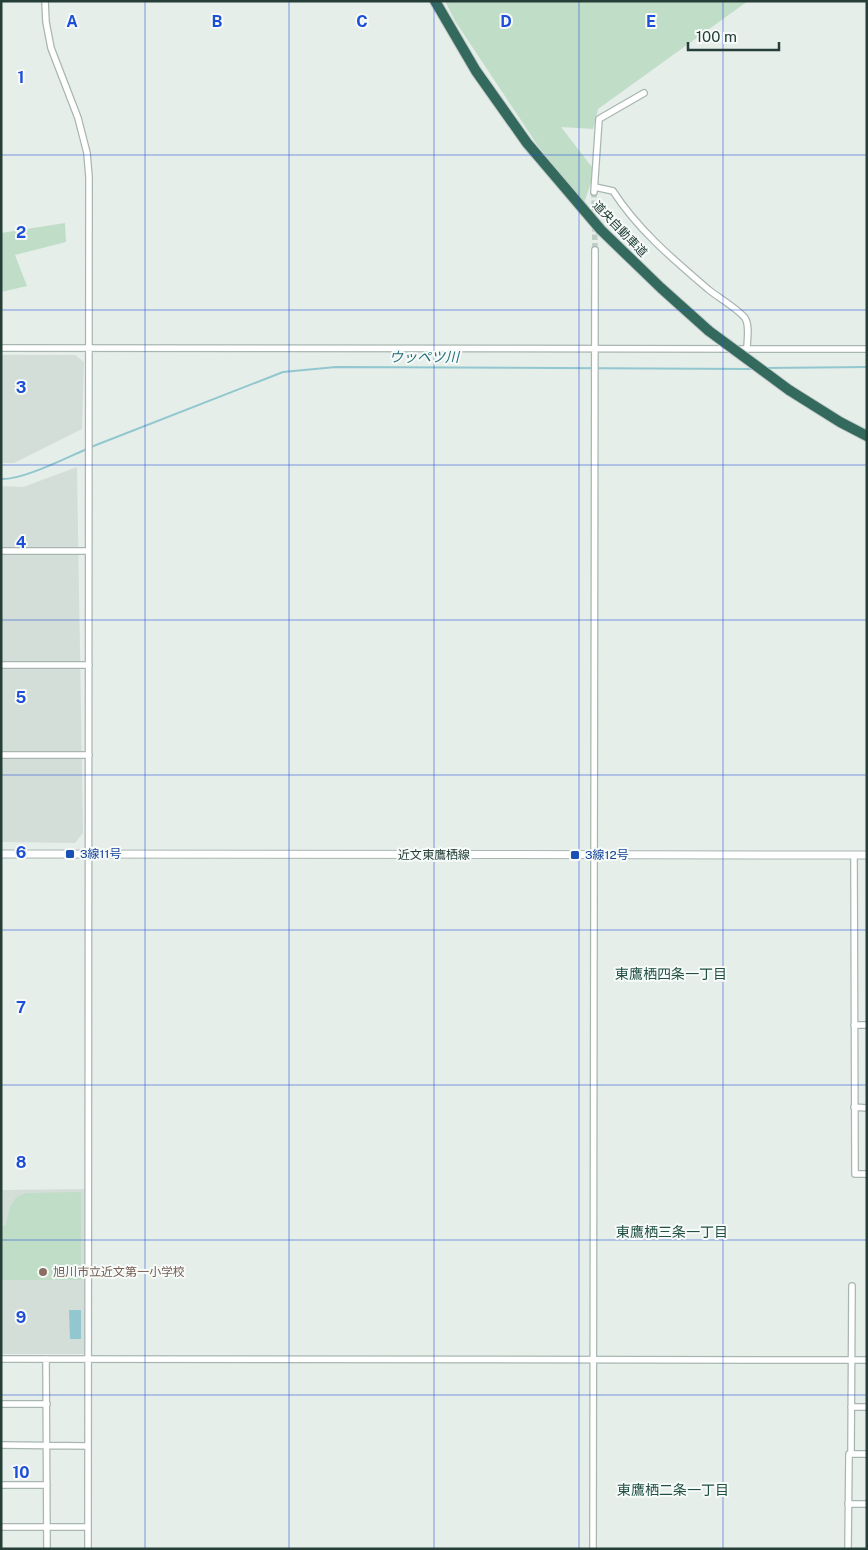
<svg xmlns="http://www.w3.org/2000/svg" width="868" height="1550" viewBox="0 0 868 1550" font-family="'Public Sans','Noto Sans JP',sans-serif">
<rect width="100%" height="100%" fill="#e6eeea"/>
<path fill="#d4ded9" d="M 1,355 L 75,355 L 84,362 L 82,429 L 14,463 L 1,463 Z
M 77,467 L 83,833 L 75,843 L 1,842 L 1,486 L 23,487 Z
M 84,1189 L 84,1354 L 1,1354 L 1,1190 Z"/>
<path fill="#c0ddc7" d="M 445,1 L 748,1 L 598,109 L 593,129 L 561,127 L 595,171 L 584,203 L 538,146 L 455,21 Z
M 65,223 L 66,242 L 15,255 L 27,286 L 1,292 L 1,233 Z
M 81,1192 L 81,1280 L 1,1280 L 1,1227 L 6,1225 C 9,1211 10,1196 27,1193 Z"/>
<path fill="#92c7cf" d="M 69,1310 L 81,1310 L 81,1339 L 70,1339 Z"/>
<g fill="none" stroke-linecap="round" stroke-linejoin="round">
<path stroke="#92c7cf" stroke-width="2" d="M 767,368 L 867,367
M 91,447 L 283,372 L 336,367 L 752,369
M 1,479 C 23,480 65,458 87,449"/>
<path stroke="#bfcbc6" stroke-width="5.5" stroke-dasharray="5.5 3" stroke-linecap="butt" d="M 594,192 L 595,250"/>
<defs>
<path id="minor" d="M 45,1 L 46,22 L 51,48 L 78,118 L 87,153 L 89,177 L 88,1549
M 595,187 L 613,191 C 638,230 674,260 709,290 C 719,298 737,308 745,318 C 750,326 747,340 747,348
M 594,192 L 599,119 L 644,93
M 1,348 L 867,349
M 1,551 L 88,551
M 1,665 L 89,665
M 1,755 L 89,755
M 854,856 L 855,1174 L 867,1174
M 854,1025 L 867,1025
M 854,1107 L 867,1108
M 1,1359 L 867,1360
M 46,1359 L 47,1549
M 1,1404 L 47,1404
M 851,1407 L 867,1407
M 1,1445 L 88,1446
M 851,1454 L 852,1286
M 1,1485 L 47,1485
M 848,1504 L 867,1504
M 1,1527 L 88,1527
M 593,1549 L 595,250
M 848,1549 L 849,1454 L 867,1454"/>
<path id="tertiary" d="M 1,854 L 867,855"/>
<path id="motorway" d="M 435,1 L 476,71 L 527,143 L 601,230 L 661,288 L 709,331
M 789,390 L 840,422 L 867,436"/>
</defs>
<use href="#minor" stroke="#a8b6b1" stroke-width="8"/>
<use href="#tertiary" stroke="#a8b6b1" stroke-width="9"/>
<use href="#motorway" stroke="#c2c9c7" stroke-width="12"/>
<use href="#minor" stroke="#fff" stroke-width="5.5"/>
<use href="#tertiary" stroke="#fff" stroke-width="7"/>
<use href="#motorway" stroke="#336a5d" stroke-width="10"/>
<defs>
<path id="motorway-bridge" d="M 709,331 L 789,390"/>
</defs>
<use href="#motorway-bridge" stroke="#c2c9c7" stroke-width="12" stroke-linecap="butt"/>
<use href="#motorway-bridge" stroke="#336a5d" stroke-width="10"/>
</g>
<path fill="none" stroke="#1d4ed8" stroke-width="1" stroke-opacity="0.55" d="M 145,1 L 145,1549M 289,1 L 289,1549M 434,1 L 434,1549M 579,1 L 579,1549M 723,1 L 723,1549M 1,155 L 867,155M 1,310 L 867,310M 1,465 L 867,465M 1,620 L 867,620M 1,775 L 867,775M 1,930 L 867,930M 1,1085 L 867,1085M 1,1240 L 867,1240M 1,1395 L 867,1395"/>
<g fill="#1a4fb4" stroke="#f6faf8" stroke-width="2">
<rect x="65" y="849" width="10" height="10" rx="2.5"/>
<rect x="570" y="850" width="10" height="10" rx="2.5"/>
</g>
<circle fill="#8d6e63" stroke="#f6faf8" stroke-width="2" cx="43" cy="1272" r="5"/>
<g text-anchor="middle" stroke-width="4" stroke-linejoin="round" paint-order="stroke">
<g font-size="12" fill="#253f38" stroke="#f6faf8">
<text transform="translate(620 229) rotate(46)" y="4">道央自動車道</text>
<text x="434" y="859">近文東鷹栖線</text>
</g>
<g font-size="12" fill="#164399" stroke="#f6faf8" text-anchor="start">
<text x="80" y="858">3線11号</text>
<text x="585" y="859">3線12号</text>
</g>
<g font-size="12" fill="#785e54" stroke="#f6faf8" text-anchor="start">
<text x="53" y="1276">旭川市立近文第一小学校</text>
</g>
<g font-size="14" font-style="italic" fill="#226d79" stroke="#f6faf8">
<text x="424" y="362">ウッペツ川</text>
</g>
<g font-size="14" fill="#225144" stroke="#f6faf8">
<text x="671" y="979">東鷹栖四条一丁目</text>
<text x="672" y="1237">東鷹栖三条一丁目</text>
<text x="673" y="1495">東鷹栖二条一丁目</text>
</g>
</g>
<g font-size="16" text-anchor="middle" font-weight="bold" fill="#1d4ed8" stroke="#f6faf8" stroke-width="4" stroke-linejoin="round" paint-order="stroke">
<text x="72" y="27">A</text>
<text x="217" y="27">B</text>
<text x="362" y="27">C</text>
<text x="506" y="27">D</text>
<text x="651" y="27">E</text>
<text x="21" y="83">1</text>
<text x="21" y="238">2</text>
<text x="21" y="393">3</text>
<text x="21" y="548">4</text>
<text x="21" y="703">5</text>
<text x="21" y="858">6</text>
<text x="21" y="1013">7</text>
<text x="21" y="1168">8</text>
<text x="21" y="1323">9</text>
<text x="21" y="1478">10</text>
</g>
<rect width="868" height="1550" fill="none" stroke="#253f38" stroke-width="5"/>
<path d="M688 42v8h91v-8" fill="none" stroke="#253f38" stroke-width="2.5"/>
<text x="696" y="42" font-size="15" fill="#253f38" stroke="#f6faf8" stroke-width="4" paint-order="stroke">100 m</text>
</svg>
